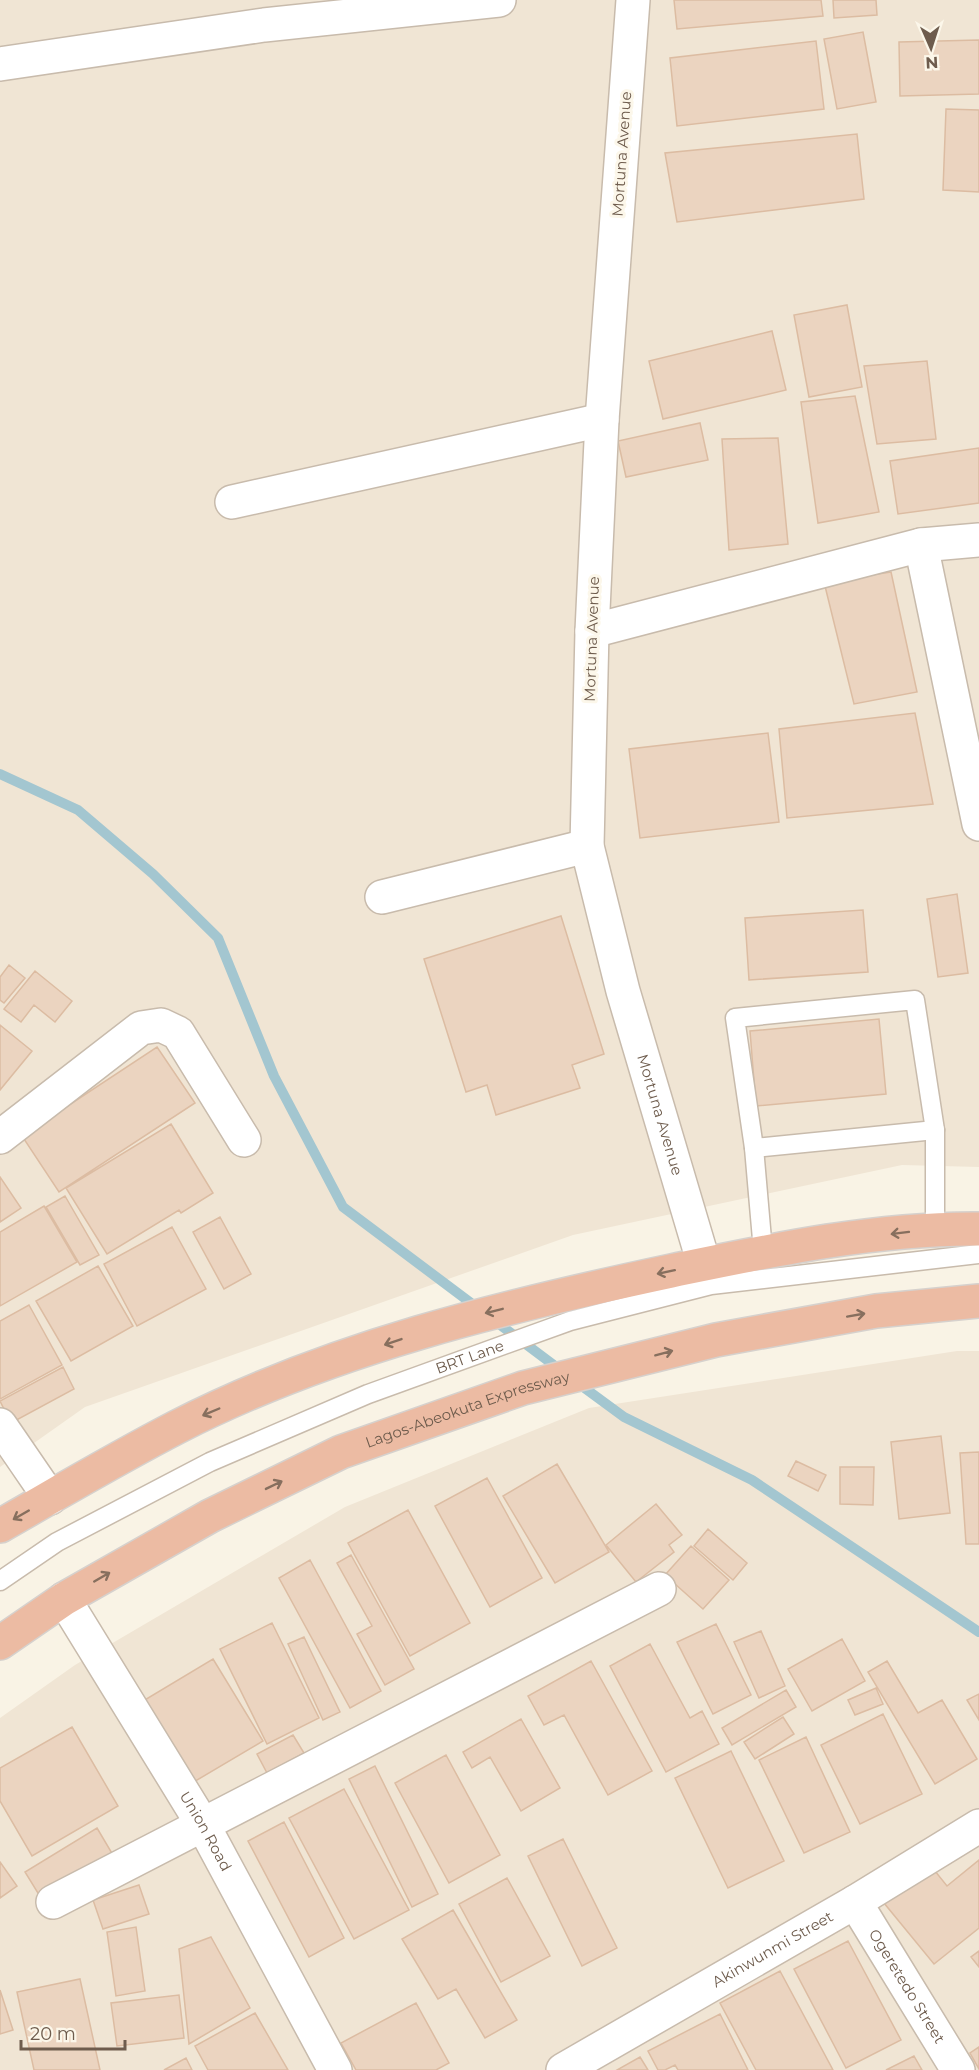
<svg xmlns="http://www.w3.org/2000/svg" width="979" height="2070" viewBox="0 0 979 2070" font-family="Montserrat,sans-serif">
<rect width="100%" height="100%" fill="#f9f3e5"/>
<path fill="#f0e5d4" d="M 0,0 L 979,0 L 979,1167 L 902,1165 L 573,1235 L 85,1407 L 0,1467 Z
M 957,1351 L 979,1351 L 979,2070 L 0,2070 L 0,1718 L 75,1665 L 345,1507 L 589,1408 Z"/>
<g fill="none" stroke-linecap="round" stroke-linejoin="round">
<path stroke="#a3c6d0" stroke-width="10" d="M 0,774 L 78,810 L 153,874 L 218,938 L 274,1076 L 343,1207 L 479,1309
M 491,1318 L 563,1372
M 575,1381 L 624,1417 L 752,1480 L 979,1632"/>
</g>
<path fill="#ebd4c0" stroke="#dcbca2" stroke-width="1.5" d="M 674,0 L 821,0 L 823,16 L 677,29 Z
M 833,0 L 876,0 L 877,15 L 834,18 Z
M 863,32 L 876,102 L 837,109 L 824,39 Z
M 979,40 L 979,94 L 900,96 L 899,42 Z
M 816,41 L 824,109 L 677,126 L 670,58 Z
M 946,109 L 979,110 L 979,192 L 943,190 Z
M 857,134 L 864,199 L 677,222 L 665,153 Z
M 847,305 L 862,387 L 809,397 L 794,315 Z
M 772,331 L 786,390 L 663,419 L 649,361 Z
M 927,361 L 936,439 L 877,444 L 864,366 Z
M 855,396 L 879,512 L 818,523 L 801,402 Z
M 700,423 L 708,460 L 626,477 L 618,441 Z
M 778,438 L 788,544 L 729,550 L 722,439 Z
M 979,448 L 979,503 L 898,514 L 890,461 Z
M 891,572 L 917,692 L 854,704 L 824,582 Z
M 915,713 L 933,804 L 787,818 L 779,729 Z
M 768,733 L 779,822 L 640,838 L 629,749 Z
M 957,894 L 968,973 L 938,977 L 927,899 Z
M 863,910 L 868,972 L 749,980 L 745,918 Z
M 561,916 L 604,1054 L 572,1065 L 580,1088 L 496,1115 L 487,1085 L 466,1092 L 424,959 Z
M 9,965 L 25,978 L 4,1003 L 0,1000 L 0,977 Z
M 35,971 L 72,1001 L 55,1022 L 34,1005 L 21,1022 L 4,1009 Z
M 879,1019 L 886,1094 L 756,1106 L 750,1031 Z
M 0,1025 L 32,1051 L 0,1090 Z
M 157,1047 L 195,1103 L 59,1192 L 22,1136 Z
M 171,1124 L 213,1193 L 181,1213 L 179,1210 L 107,1254 L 66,1188 Z
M 0,1177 L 21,1208 L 0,1222 Z
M 65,1196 L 99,1255 L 80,1265 L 46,1207 Z
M 44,1206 L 77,1262 L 0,1306 L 0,1232 Z
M 220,1217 L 251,1274 L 224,1289 L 193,1232 Z
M 172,1227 L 206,1289 L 137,1326 L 104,1264 Z
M 98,1266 L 133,1326 L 71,1361 L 36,1301 Z
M 29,1305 L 62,1365 L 0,1399 L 0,1321 Z
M 63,1367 L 74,1389 L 11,1423 L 0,1401 Z
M 941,1436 L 950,1513 L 899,1519 L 891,1442 Z
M 979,1452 L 979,1544 L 966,1544 L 960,1453 Z
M 796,1461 L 826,1475 L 818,1491 L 788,1476 Z
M 557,1464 L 609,1552 L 555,1583 L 503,1496 Z
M 840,1467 L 874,1467 L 873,1505 L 840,1504 Z
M 487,1478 L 542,1578 L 490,1607 L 435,1506 Z
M 656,1504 L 682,1535 L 669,1545 L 674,1552 L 636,1582 L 606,1545 Z
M 408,1510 L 470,1623 L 410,1656 L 348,1543 Z
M 708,1529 L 747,1563 L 733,1580 L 694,1546 Z
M 691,1546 L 729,1580 L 703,1609 L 665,1575 Z
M 351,1555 L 414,1669 L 385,1685 L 357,1634 L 372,1626 L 337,1563 Z
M 310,1560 L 381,1691 L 350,1708 L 279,1578 Z
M 272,1623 L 319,1718 L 267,1744 L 220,1649 Z
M 716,1624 L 751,1695 L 713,1714 L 677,1642 Z
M 761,1631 L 785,1686 L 759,1698 L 734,1642 Z
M 304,1637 L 340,1712 L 323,1720 L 288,1644 Z
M 842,1639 L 865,1681 L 812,1711 L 788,1669 Z
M 650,1644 L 690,1718 L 702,1711 L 719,1744 L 666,1772 L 610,1666 Z
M 213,1659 L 263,1741 L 192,1783 L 143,1701 Z
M 591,1661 L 652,1771 L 608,1795 L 564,1715 L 544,1725 L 528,1696 Z
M 887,1661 L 918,1713 L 942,1700 L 977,1759 L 935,1784 L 868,1672 Z
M 876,1688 L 883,1704 L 855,1715 L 848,1700 Z
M 786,1690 L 796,1707 L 732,1745 L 722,1728 Z
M 979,1694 L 979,1720 L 967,1700 Z
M 883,1714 L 922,1794 L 860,1824 L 821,1745 Z
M 783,1717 L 794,1734 L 755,1759 L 744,1742 Z
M 521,1719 L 560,1788 L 521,1811 L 490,1757 L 472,1768 L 463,1752 Z
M 72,1727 L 118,1806 L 32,1856 L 0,1801 L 0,1768 Z
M 293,1735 L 304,1753 L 267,1773 L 257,1754 Z
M 806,1737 L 850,1832 L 804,1853 L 759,1760 Z
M 731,1751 L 784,1861 L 728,1888 L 675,1778 Z
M 446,1755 L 500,1855 L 449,1883 L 395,1783 Z
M 375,1766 L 438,1894 L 412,1907 L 349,1779 Z
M 344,1789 L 409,1910 L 354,1939 L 289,1818 Z
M 284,1822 L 344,1938 L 309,1957 L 248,1841 Z
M 97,1828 L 113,1855 L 41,1898 L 25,1872 Z
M 563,1839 L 617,1948 L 582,1966 L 528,1856 Z
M 979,1860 L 979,1928 L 934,1964 L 884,1903 L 931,1866 L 947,1886 Z
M 0,1862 L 17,1886 L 0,1898 Z
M 507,1878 L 550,1956 L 501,1982 L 459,1904 Z
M 139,1885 L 149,1914 L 103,1929 L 93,1900 Z
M 453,1910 L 517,2020 L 485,2038 L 456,1989 L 438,1999 L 402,1939 Z
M 136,1927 L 145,1991 L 116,1996 L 107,1932 Z
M 211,1937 L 250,2008 L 189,2044 L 179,1949 Z
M 848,1941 L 901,2040 L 846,2068 L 794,1969 Z
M 979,1951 L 979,1967 L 971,1957 Z
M 780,1971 L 833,2070 L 756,2070 L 720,2003 Z
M 80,1979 L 100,2070 L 34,2070 L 17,1992 Z
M 0,1990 L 13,2030 L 0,2034 Z
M 179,1995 L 184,2038 L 117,2046 L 111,2003 Z
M 416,2003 L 449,2063 L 436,2070 L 356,2070 L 341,2043 Z
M 255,2013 L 288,2070 L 208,2070 L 195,2046 Z
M 720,2014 L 748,2070 L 678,2070 L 675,2065 L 665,2070 L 658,2070 L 648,2051 Z
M 979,2047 L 979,2069 L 970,2053 Z
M 914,2056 L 922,2070 L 886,2070 Z
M 640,2057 L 648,2070 L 617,2070 Z
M 186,2058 L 192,2070 L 164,2070 Z"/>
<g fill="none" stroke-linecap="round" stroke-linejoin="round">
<defs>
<g id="lane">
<path d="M 754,1148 L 935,1130"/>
<path d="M 763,1251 L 754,1148 L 735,1018 L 915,1000 L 935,1130 L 935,1229"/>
<path id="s1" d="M 0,1581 L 57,1542 L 210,1462 L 368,1394 L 570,1321 L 711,1285 L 979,1254"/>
</g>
<g id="street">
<path id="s2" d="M 633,0 L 602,420 L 592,631 L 587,846 L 623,991 L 704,1264"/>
<path d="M 0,64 L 264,25 L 499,0"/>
<path d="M 232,502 L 602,420"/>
<path d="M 921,545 L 979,824"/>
<path d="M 592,631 L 921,545 L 979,540"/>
<path d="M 382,897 L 587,846"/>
<path d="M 0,1137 L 141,1028 L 161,1025 L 178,1033 L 244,1140"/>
<path d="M 0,1425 L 50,1498"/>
<path id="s3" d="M 64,1599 L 203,1825 L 335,2070"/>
<path d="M 53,1902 L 659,1589"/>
<path id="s4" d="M 855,1902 L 958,2070"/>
<path id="s5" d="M 563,2070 L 855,1902 L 979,1826"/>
</g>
<g id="highway">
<path d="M 0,1526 C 58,1493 117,1458 177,1427 C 331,1348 502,1307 671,1271 C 772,1250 875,1228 979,1229"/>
<path id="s6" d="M 0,1643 L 64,1599 L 210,1516 L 341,1452 L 523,1388 L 716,1340 L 876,1311 L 979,1301"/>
</g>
</defs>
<use href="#lane" stroke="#c8bbac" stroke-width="21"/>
<use href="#street" stroke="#c8bbac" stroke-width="36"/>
<use href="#highway" stroke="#d6d1cd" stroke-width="36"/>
<use href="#lane" stroke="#fff" stroke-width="18"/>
<use href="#street" stroke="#fff" stroke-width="33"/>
<use href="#highway" stroke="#ecbba3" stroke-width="33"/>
</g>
<defs><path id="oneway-shaft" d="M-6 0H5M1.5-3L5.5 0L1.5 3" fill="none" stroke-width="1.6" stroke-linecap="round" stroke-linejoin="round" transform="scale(1.5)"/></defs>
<g stroke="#876f5e">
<use href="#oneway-shaft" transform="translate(900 1233) rotate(173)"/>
<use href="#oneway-shaft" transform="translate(666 1272) rotate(168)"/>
<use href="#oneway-shaft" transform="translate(494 1311) rotate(166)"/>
<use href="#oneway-shaft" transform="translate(856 1315) rotate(-10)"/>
<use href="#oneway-shaft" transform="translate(393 1342) rotate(161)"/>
<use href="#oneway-shaft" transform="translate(664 1353) rotate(-15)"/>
<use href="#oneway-shaft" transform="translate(211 1412) rotate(157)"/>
<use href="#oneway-shaft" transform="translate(274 1485) rotate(-26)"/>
<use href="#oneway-shaft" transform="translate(21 1515) rotate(150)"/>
<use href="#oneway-shaft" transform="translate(102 1577) rotate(-30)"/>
</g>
<g text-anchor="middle" stroke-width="6" stroke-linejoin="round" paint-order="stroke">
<g font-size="15" fill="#6e5c4d" stroke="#fcf7ea">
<text transform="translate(622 154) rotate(-86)" y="5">Mortuna Avenue</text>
<text transform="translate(592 639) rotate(-88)" y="5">Mortuna Avenue</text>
<text dy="5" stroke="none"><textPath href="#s2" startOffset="1126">Mortuna Avenue</textPath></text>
<text dy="5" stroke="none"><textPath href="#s1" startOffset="522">BRT Lane</textPath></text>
<text dy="5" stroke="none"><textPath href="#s6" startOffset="525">Lagos-Abeokuta Expressway</textPath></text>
<text dy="5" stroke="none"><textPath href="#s3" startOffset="272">Union Road</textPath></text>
<text dy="5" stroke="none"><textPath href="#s5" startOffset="242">Akinwunmi Street</textPath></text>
<text dy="5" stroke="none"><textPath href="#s4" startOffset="99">Ogeretedo Street</textPath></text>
</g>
</g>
<g transform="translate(931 48) rotate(177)" stroke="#fcf7ea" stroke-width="4.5" paint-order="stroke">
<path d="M0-4.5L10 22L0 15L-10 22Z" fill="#6e5c4d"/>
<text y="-9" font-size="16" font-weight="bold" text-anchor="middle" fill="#6e5c4d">N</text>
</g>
<path d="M21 2040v9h104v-9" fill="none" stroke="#6e5c4d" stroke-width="3"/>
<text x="30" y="2040" font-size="18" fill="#6e5c4d" stroke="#fcf7ea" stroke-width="4.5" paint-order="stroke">20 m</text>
</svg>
